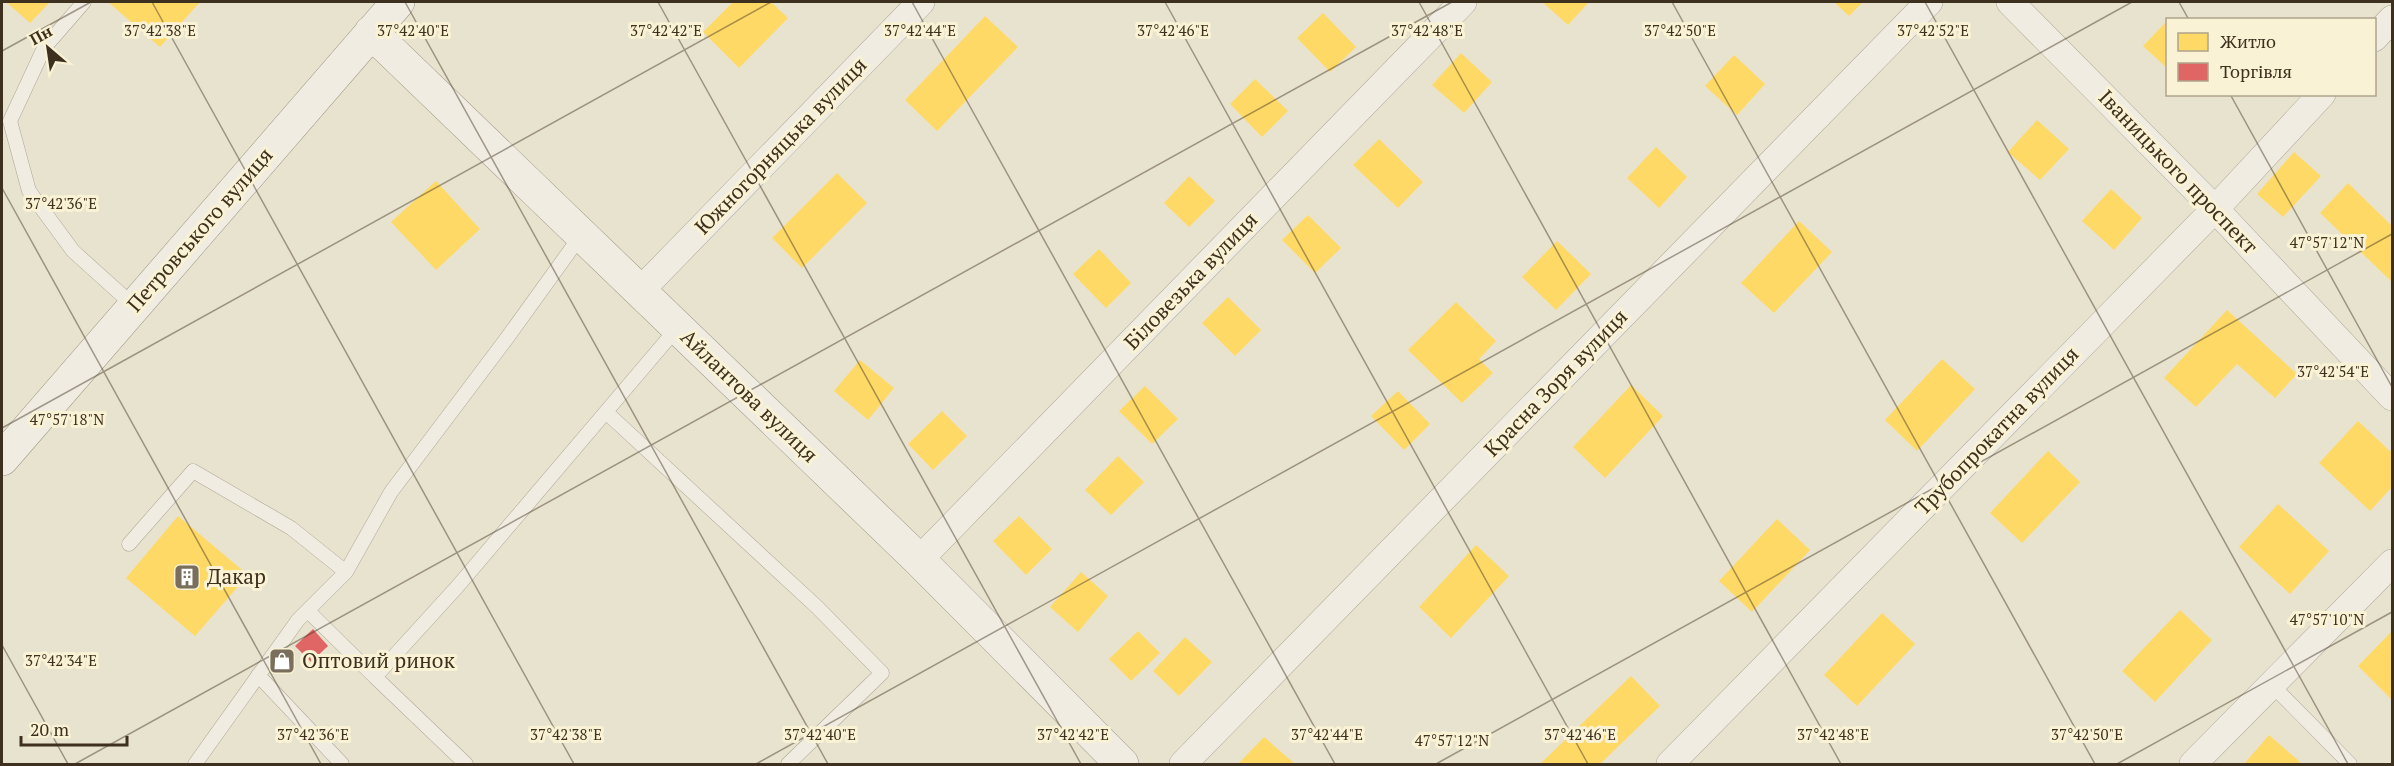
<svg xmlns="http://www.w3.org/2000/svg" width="2394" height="766" viewBox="0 0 2394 766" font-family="'PT Serif',serif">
<rect width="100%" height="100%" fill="#e8e3ce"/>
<path fill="#ffd966" d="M 6,2 L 50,2 L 30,23 Z
M 108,2 L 200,2 L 160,47 Z
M 733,2 L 771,2 L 788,18 L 739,68 L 703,32 Z
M 1542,2 L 1589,2 L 1568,25 Z
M 1834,2 L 1863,2 L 1849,16 Z
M 1323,13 L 1356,47 L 1330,72 L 1297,38 Z
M 985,16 L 1018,47 L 937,131 L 905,100 Z
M 2168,20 L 2168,69 L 2143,46 Z
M 1461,53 L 1492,82 L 1464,113 L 1432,85 Z
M 1734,55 L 1765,84 L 1737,115 L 1705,86 Z
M 1255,79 L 1288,111 L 1262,137 L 1230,104 Z
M 2037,120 L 2069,149 L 2040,180 L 2008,152 Z
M 1379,139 L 1423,182 L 1398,208 L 1353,165 Z
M 1656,147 L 1687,177 L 1659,208 L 1627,178 Z
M 2294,152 L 2321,176 L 2283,217 L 2257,194 Z
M 837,173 L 867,203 L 802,268 L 772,238 Z
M 1189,176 L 1215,201 L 1189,227 L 1164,203 Z
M 436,181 L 480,229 L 436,270 L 391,222 Z
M 2348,183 L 2392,226 L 2392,282 L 2320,213 Z
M 2111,189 L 2142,218 L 2114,250 L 2082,221 Z
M 1308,215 L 1341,248 L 1315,273 L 1282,240 Z
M 1799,221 L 1832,252 L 1774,313 L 1741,283 Z
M 1557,241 L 1591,274 L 1556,310 L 1522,277 Z
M 1099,249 L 1131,283 L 1106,308 L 1073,274 Z
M 1228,297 L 1261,330 L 1235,356 L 1202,323 Z
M 1456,302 L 1496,341 L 1479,359 L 1493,373 L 1462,403 L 1408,350 Z
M 2227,310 L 2297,374 L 2275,398 L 2237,364 L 2196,407 L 2164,378 Z
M 1942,359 L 1975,389 L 1917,451 L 1885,420 Z
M 860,360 L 894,388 L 868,420 L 834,391 Z
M 1631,385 L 1663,416 L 1605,478 L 1573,447 Z
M 1145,386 L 1178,419 L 1152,444 L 1119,411 Z
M 1398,391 L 1430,424 L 1404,450 L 1371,416 Z
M 942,411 L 967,436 L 933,470 L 908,444 Z
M 2358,421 L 2392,453 L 2392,487 L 2370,511 L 2319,463 Z
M 2048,451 L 2080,482 L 2022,543 L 1990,513 Z
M 1118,456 L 1144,482 L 1111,515 L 1085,490 Z
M 2278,504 L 2329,551 L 2290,594 L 2239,547 Z
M 178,516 L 248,575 L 195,636 L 126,578 Z
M 1019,516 L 1052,549 L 1026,575 L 993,541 Z
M 1777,519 L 1810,550 L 1752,612 L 1719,581 Z
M 1476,545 L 1509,576 L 1451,638 L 1419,607 Z
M 1081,572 L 1108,596 L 1078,632 L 1050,607 Z
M 2180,610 L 2212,640 L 2155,702 L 2122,671 Z
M 1882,613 L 1915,644 L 1857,706 L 1824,675 Z
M 1138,631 L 1160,653 L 1131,681 L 1109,659 Z
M 2392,631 L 2392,700 L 2358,666 Z
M 1185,637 L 1212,662 L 1179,696 L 1153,671 Z
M 1631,676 L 1660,706 L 1600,764 L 1540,764 Z
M 2269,735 L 2300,762 L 2298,764 L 2244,764 Z
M 1264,737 L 1295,764 L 1238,764 Z"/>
<path fill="#e06666" d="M 313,629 L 328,646 L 311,662 L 295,646 Z"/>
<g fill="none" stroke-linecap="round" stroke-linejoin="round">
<defs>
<path id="lane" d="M 84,2 L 44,48 L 10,121 L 29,191 L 73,251 L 134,306
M 607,413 L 817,607 L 882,673 L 788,764
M 129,544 L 193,471 L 291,528 L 346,572
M 308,611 L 375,677
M 258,675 L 342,764
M 2272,685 L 2350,764
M 195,764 L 298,620 L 346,572 L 391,492 L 507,338 L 582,234
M 466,764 L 375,677 L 457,587 L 678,327"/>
<path id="street" d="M 2010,2 L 2215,209 L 2392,397
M 2374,38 L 2392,19
M 640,291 L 921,2
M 919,560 L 1463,2
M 1183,764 L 1929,2
M 1670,764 L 2215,209 L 2322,94
M 2193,764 L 2392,563"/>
<path id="secondary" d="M 371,32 L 919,560 L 1122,764
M 2,459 L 398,2"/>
</defs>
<use href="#lane" stroke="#ada797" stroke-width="15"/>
<use href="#street" stroke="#ada797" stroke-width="28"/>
<use href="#secondary" stroke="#9d9787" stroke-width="34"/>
<use href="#lane" stroke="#f0ece1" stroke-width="14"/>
<use href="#street" stroke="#f0ece1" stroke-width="27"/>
<use href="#secondary" stroke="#f0ece1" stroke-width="33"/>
</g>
<path fill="none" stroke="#3e301e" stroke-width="1.5" stroke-opacity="0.45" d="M 152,2 L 574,764M 405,2 L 828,764M 658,2 L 1081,764M 912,2 L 1335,764M 1165,2 L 1588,764M 1419,2 L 1841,764M 1672,2 L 2095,764M 1925,2 L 2348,764M 2179,2 L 2189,20M 2,51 L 91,2M 2230,94 L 2392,387M 2,188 L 321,764M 2,428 L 771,2M 2,645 L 68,764M 75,764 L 1452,2M 756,764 L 2132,2M 1436,764 L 2392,234M 2117,764 L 2392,612"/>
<defs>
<symbol id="building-square" viewBox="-11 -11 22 22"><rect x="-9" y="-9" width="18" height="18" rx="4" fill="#7a6f5c" stroke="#f9f2d5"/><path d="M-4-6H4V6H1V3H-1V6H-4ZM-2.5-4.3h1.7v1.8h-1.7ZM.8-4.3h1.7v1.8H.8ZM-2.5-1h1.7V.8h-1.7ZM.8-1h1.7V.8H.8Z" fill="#fff"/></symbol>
<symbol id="shop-square" viewBox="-11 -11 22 22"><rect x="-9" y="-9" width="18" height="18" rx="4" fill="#7a6f5c" stroke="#f9f2d5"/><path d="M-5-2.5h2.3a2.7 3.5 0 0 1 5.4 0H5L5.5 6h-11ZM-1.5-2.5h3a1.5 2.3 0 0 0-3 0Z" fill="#fff"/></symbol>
</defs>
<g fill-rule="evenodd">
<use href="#building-square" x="172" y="562" width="30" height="30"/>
<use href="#shop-square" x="267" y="646" width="30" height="30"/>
</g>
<g text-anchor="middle" stroke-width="6" stroke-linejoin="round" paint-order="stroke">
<g font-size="21" fill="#3e301e" stroke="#f9f2d5">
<text transform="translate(781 146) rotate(-46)" y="7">Южногорняцька вулиця</text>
<text transform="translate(2178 172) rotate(46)" y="7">Іваницького проспект</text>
<text transform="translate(200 230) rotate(-49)" y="7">Петровського вулиця</text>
<text transform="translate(1191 281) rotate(-46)" y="7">Біловезька вулиця</text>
<text transform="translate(1556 383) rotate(-46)" y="7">Красна Зоря вулиця</text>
<text transform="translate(749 396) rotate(44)" y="7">Айлантова вулиця</text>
<text transform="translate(1997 431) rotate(-46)" y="7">Трубопрокатна вулиця</text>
</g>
<g font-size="21" fill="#3e301e" stroke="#f9f2d5" text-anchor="start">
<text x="207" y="584">Дакар</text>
<text x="302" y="668">Оптовий ринок</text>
</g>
</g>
<g font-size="15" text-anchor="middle" fill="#3e301e" stroke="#f9f2d5" stroke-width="6" stroke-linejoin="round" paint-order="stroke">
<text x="160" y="36">37°42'38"E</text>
<text x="413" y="36">37°42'40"E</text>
<text x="666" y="36">37°42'42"E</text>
<text x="920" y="36">37°42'44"E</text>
<text x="1173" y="36">37°42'46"E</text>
<text x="1427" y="36">37°42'48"E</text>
<text x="1680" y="36">37°42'50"E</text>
<text x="1933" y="36">37°42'52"E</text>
<text x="61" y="209">37°42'36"E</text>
<text x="2327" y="248">47°57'12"N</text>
<text x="2333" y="377">37°42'54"E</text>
<text x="67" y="425">47°57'18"N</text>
<text x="2327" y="625">47°57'10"N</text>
<text x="61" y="666">37°42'34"E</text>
<text x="313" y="740">37°42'36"E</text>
<text x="566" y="740">37°42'38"E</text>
<text x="820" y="740">37°42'40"E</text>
<text x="1073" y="740">37°42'42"E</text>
<text x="1327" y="740">37°42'44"E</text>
<text x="1580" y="740">37°42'46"E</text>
<text x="1833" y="740">37°42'48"E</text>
<text x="2087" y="740">37°42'50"E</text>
<text x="1452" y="746">47°57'12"N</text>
</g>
<rect width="2394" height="766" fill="none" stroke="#3e301e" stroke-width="6"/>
<rect x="2166" y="18" width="210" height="78" fill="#f9f2d5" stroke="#aea48c" stroke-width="1.5"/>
<rect x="2178" y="33" width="30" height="18" fill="#ffd966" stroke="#aea48c" stroke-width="1.5"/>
<text x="2220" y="48" font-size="18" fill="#3e301e">Житло</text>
<rect x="2178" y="63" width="30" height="18" fill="#e06666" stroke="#aea48c" stroke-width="1.5"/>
<text x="2220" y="78" font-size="18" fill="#3e301e">Торгівля</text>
<g transform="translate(48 48) rotate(331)" stroke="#f9f2d5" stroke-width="4.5" paint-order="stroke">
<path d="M0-4.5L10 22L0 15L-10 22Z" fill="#3e301e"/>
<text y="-9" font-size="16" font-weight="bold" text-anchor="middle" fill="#3e301e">Пн</text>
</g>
<path d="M21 736v9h106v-9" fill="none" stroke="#3e301e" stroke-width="3"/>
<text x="30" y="736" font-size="18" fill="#3e301e" stroke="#f9f2d5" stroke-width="4.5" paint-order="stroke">20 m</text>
</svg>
